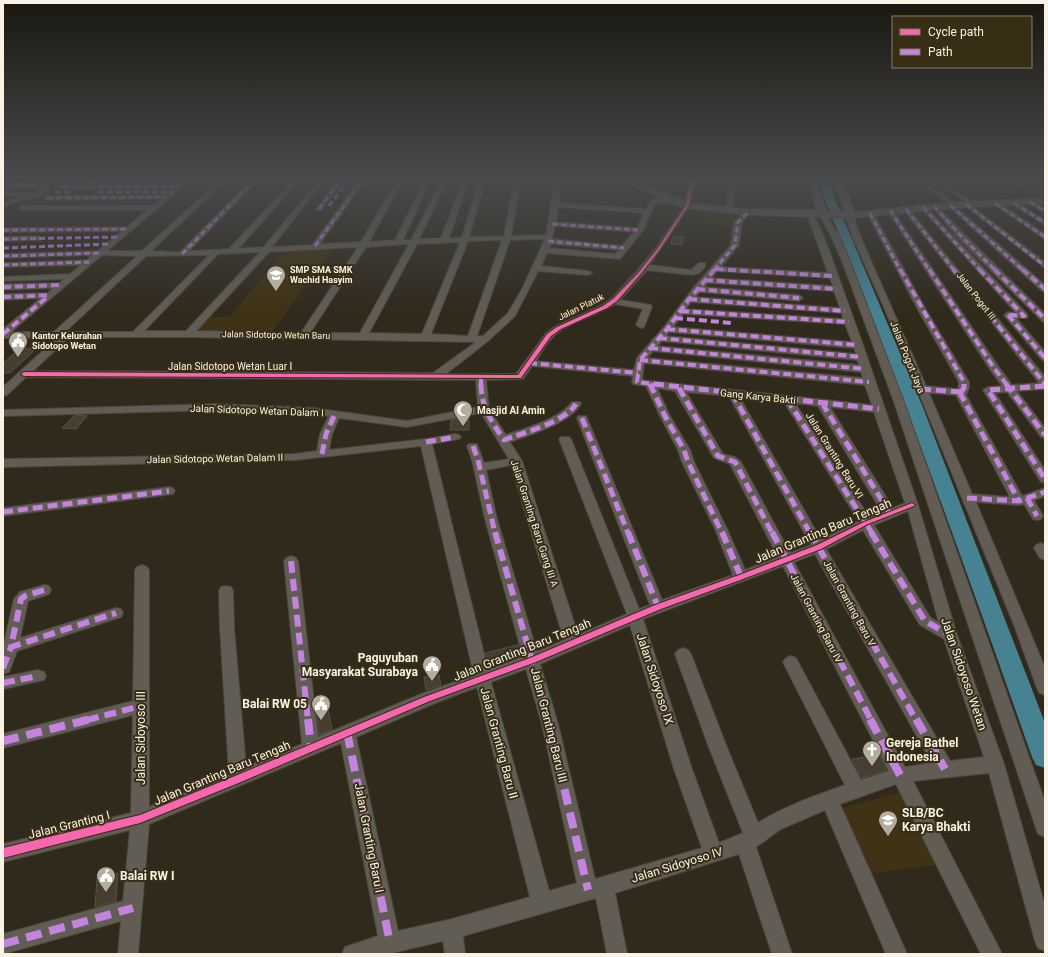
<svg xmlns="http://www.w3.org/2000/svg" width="1048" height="957" viewBox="0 0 1048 957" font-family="Roboto,sans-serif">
<rect width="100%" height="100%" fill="#302a1d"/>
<path fill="#3f3215" d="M 705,210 L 740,213 L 737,218 L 735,218 L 734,226 L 700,223 Z
M 335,247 L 270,334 L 194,331 L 206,317 L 229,317 L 287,249 Z
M 905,791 L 943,864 L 866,874 L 835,810 Z"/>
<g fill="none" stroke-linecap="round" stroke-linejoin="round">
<path fill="#468292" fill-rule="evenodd" d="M 818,178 L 828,178 L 834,197 L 922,405 L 1045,723 L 1045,768 L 1036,765 L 1032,757 C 966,569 899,382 824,197 Z"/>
</g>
<path fill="#463e30" stroke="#575146" d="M 1034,179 L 1045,184 L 1045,197 L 1038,197 L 1010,181 Z
M 673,236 L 684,237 L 682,245 L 671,244 Z
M 22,348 L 36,349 L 10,373 L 3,373 L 3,364 L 15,352 L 18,352 Z
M 75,415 L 87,416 L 76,429 L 62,428 Z
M 469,418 L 469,430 L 450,430 L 451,420 Z
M 518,645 L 521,656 L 489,668 L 485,653 Z
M 439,675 L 441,685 L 426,690 L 424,677 Z
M 327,703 L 332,730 L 319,735 L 316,706 Z
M 879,755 L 887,770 L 862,778 L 852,759 Z
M 118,873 L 116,901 L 95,907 L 97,879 Z"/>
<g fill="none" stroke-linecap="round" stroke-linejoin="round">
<defs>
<path id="street" d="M 186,178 L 193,178 L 107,251 L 142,251 L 222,178 L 229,178 L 151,251 L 180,252 L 253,178 L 260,178 L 189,251 L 229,249 L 295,178 L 301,178 L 238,249 L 264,247 L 320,178 L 326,178 L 272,247 L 312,245 L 361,178 L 367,178 L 320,244 L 361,242 L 398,178 L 404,178 L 369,242 L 395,240 L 426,178 L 432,178 L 403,240 L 411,240 L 443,178 L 449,178 L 419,239 L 441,238 L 464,178 L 470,178 L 449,238 L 462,237 L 480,178 L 486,178 L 469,237 L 504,236 L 515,178 L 521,178 L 511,236 L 546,235 L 555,178 L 630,180 L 633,182 L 630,184 L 561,180 L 558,203 L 646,209 L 651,200 L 653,199 L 680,201 L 681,202 L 678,204 L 655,203 L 644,229 L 620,259 L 547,253 L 541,266 L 588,271 L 592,273 L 588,275 L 538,271 L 515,316 L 488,341 L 446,374 L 516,374 L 546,333 L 556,326 L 602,305 L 612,298 L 636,272 L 655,249 L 684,206 L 690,178 L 696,178 L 690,206 L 650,265 L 691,270 L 699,263 L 705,263 L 705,267 L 699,273 L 692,275 L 647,270 L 620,300 L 651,305 L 652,307 L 644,327 L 641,328 L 636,325 L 643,309 L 615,304 C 598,316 565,323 552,338 C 546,344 541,353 536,361 L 634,370 L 637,358 L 664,327 L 694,287 L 731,245 L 734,222 L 746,211 L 751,212 L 742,222 L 739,245 L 721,267 L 828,273 L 807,214 L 813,213 L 826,242 L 863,345 L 918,505 L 957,635 L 1004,764 L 1045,906 L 1045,951 L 1038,948 L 1035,941 L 989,773 L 913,781 L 1002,954 L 981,954 L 896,784 L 840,804 L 907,954 L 886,954 L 825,810 L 781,829 L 756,847 L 792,954 L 772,954 L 739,854 L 615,893 L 627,954 L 607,954 L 596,898 L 463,936 L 465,954 L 445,954 L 443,941 L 388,954 L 342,954 L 345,947 L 378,936 L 341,743 L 149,824 L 138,954 L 118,954 L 121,921 L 3,954 L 3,934 L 123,901 L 130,830 L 3,862 L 3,844 L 131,813 L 133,715 L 3,748 L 3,734 L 133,701 L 135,570 L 137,567 L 142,565 L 147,567 L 149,570 L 149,807 L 229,774 L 220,628 L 219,591 L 221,587 L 226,586 L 231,587 L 233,591 L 234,628 L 246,767 L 302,744 L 284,561 L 286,558 L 291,556 L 296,558 L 298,561 L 318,737 L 421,694 L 474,675 L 421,446 L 295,460 L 3,467 L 3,459 L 295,454 L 317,451 L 320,434 L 329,416 L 313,414 L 217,410 L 3,416 L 3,410 L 217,404 L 313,408 L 407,421 L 478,407 L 476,380 L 26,377 L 7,395 L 3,396 L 3,387 L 58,337 L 3,338 L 3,329 L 41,298 L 3,300 L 3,294 L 48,293 L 53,288 L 3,290 L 3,284 L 60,283 L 64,279 L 3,281 L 3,277 L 70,274 L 81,265 L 3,267 L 3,263 L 87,260 L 92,255 L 3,258 L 3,254 L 98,251 L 122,231 L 3,232 L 3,228 L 127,227 L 147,210 L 22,210 L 19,208 L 21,205 L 26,206 L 152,206 L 161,199 L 47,200 L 44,198 L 47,196 L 166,195 L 173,189 L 62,189 L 59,187 L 62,185 L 178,185 ZM 558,207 L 644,213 L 637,228 L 556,222 ZM 555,226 L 634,232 L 622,246 L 552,239 ZM 545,239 L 522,289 L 508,313 L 483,336 L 477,336 L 510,240 ZM 502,240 L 468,336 L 431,334 L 468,241 ZM 460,242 L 422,334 L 369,333 L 417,244 ZM 409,244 L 360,333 L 310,333 L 366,247 ZM 551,244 L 619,250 L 615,254 L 549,248 ZM 358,247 L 301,333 L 196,331 L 269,252 ZM 260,252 L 186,331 L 144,331 L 218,254 ZM 102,255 L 137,256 L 54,332 L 11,332 ZM 209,255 L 133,332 L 65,332 L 146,256 ZM 717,271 L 830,278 L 833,286 L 711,278 ZM 707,283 L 834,291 L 840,308 L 695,297 L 700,292 L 799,301 L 803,298 L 799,295 L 704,287 ZM 691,302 L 842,313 L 843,319 L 686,309 ZM 683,314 L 845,324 L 852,342 L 673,327 ZM 669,332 L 854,348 L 856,354 L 666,336 ZM 69,337 L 189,337 L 476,342 L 433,373 L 33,371 ZM 662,341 L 857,360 L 859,365 L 657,346 ZM 653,351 L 861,372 L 863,378 L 647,358 ZM 644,363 L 865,385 L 872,405 L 642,380 ZM 532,366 L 633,376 L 632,382 L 633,384 L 646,386 L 660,416 L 678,450 L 682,462 L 715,529 L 733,575 L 662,600 L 587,418 L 586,416 L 578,416 L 577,418 L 650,605 L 639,609 L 571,439 L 569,437 L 561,437 L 559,439 L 627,614 L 578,635 L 522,461 L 510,442 C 531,434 569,424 581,404 L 580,402 L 572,402 C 560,419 525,428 506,435 L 489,409 L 486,380 L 523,379 ZM 657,388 L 675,391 L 714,458 L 730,464 L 778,557 L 745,570 L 727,529 L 694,462 L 690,450 L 670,416 ZM 686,392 L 729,396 L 811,545 L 790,553 L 741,462 L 735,457 L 723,454 ZM 740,398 L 784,402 L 859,521 L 821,540 ZM 795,403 L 818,406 L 882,512 L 869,517 ZM 830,407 L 874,412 L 905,503 L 893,508 ZM 481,413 L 509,459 L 484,463 L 477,444 L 469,444 L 467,446 L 472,460 L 485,519 L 523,657 L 488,670 L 432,444 L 459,439 L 461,437 L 459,435 L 455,434 L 426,439 L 329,450 L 332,434 L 339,418 L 407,427 ZM 511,465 L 564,640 L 537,652 L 497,519 L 486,470 ZM 908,511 L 939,623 L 930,617 L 874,525 ZM 863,530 L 920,625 L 944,639 L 984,757 L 950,761 L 826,549 ZM 815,554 L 932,763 L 905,767 L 794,562 ZM 783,566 L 889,771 L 861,780 L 796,658 L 791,656 L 786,658 L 783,662 L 845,785 C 817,795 782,807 758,823 L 726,745 L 691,654 L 688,650 L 683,648 L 678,650 L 675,654 L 708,745 L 743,833 L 719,843 L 692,769 L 643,619 ZM 630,625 L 674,769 L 702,848 L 595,879 L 558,724 L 540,664 ZM 526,669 L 542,724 L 577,883 L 549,891 L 491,682 ZM 477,687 L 530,897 L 452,919 L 398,931 L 356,737 L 433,704 Z
M 339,178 L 345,178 L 321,210 L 317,210 L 316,209 Z
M 730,178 L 736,178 L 732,210 L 729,212 L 726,210 Z
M 852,178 L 953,178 L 954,179 L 951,181 L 855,180 Z
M 1035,178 L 1045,179 L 1045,183 L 1036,179 Z
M 3,182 C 10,183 44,183 47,185 C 39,191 14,187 3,186 Z
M 927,186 L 931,186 L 957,204 L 958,205 L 956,207 L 1045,285 L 1045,292 L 1042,291 L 948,206 L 947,205 L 948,203 L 927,188 Z
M 945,187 L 949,187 L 976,203 L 976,205 L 972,206 L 1045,262 L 1045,268 L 964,205 L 963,204 L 966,202 L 945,189 Z
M 3,191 L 33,194 L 36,196 L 3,207 L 3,203 L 20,197 L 3,195 Z
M 1028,201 L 1032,201 L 1045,208 L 1045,213 L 1028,203 Z
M 993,202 L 997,202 L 1045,234 L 1045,239 L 993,204 Z
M 1012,202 L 1016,202 L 1045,220 L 1045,225 L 1012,204 Z
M 934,204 L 936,205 L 965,235 L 1045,314 L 1045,322 L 1042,321 L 959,239 L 932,207 L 931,206 Z
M 923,205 L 925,206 L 1027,314 L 1028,316 L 1027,318 L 1016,318 L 1045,352 L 1045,361 L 1042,360 L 1004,315 L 1008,312 L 1016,313 L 921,208 L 921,206 Z
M 906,207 L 908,208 L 1045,377 L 1045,389 L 1017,391 L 1045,428 L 1045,438 L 1041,437 L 1007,392 L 995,393 L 1045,470 L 1045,483 L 1041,482 L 1039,479 L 983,390 L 988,387 L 1002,386 L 989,368 L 887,210 L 888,209 L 892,209 L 998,366 L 1012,385 L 1039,383 L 904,210 L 904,208 Z
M 822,211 L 825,213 L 840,238 L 850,261 L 904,402 L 1045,802 L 1045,837 L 1038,834 L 894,402 L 842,261 L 832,238 L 819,213 Z
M 870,211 L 873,213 L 925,308 L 969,382 L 969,388 L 966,395 L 1022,496 L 1045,488 L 1045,496 L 1034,500 L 1043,516 L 1041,519 L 1037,520 L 1033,519 L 1024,504 L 1019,505 L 976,502 L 1045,668 L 1045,695 L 1039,693 L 1037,688 L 1014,625 L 883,305 L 853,238 L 847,221 L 847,216 L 844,214 L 848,212 L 855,215 L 855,221 L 861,238 L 926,386 L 958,389 L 959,382 L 917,308 L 867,213 ZM 929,393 L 956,395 L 1010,497 L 972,494 Z
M 38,236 L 42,238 L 41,240 L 3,241 L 3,237 Z
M 169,487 L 173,488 L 175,491 L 173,494 L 3,516 L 3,508 Z
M 1041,543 L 1045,545 L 1045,560 L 1040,558 L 1034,548 L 1036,545 Z
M 44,585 L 49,586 L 51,590 L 49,594 L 28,601 L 20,638 L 116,608 L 121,609 L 123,613 L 121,617 L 17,651 L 9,672 L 3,674 L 3,648 L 14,599 L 20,592 Z
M 38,670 L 44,672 L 46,676 L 44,680 L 3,689 L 3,677 Z"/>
<path id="secondary" d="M 617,178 L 629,178 L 689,203 L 748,209 L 816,210 L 808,178 L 816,178 L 826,211 L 845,211 L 833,178 L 841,178 L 855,212 L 955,202 L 1045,198 L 1045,204 L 955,208 L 851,218 L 748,215 L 684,208 Z
M 39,181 L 49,184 L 51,189 C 45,196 32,201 23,199 L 21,197 L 23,195 L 37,192 L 41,188 L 34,184 Z"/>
</defs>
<use href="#street" stroke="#4c473d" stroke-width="2"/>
<use href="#secondary" stroke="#4c473d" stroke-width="2"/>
<use href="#street" fill="#625d54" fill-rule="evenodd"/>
<use href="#secondary" fill="#625d54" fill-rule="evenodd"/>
<path stroke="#c483df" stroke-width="3" stroke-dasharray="6 3" stroke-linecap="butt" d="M 855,178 L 951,179
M 1043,180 L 1045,180
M 67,182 L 185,183
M 3,184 L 39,186
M 62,187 L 180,187
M 55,192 L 70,192
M 98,192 L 172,192
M 47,198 L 166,197
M 1030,202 L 1045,211
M 995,203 L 1045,237
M 1014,203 L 1045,223
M 966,204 L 1045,266
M 950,205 L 1023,270
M 329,206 L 350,178
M 934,206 L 962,237 L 995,270
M 923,207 L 980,270
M 319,209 L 342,178
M 906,209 L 954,270
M 890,210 L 929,270
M 870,213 L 900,270
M 552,224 L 638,230
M 3,230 L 128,229
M 3,239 L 119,237
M 548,241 L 624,248
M 315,246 L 364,178
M 3,248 L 109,244
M 182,254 L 257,178
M 3,256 L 99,253
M 3,265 L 89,262
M 716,269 L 726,270
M 714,270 L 735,245 L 738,222 L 748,212"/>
<path stroke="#c483df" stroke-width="4" stroke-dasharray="8 4" stroke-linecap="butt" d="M 716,269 L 833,276
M 900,269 L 964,382 L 964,385
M 929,269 L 994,368 L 1007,385
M 953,269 L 1045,384
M 979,269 L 1024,316 L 1008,315
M 994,269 L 1045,319
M 1022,269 L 1045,289
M 705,280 L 837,289
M 3,287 L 62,285
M 697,289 L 799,298
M 3,297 L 50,295
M 689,299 L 845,311
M 681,311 L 849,322
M 1008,315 L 1045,358
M 675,318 L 732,323
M 667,329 L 858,345
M 3,334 L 46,298
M 659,338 L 861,357
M 650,348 L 865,369
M 640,360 L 869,382
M 529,363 L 638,373
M 481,378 L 481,385
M 650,384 L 651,385
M 661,385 L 637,382 L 640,360 L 667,329 L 689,299 L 715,269"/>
<path stroke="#c483df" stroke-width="5" stroke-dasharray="10 5" stroke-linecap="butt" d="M 481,384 C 481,407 492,422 504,440 C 523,433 565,422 576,404
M 650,384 L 665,416 L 684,450 L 688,462 L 722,533
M 654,384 L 879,409
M 1006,384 L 1045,435
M 1045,386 L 988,390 L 1045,479
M 679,388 L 718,456 L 735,462 L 772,533
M 921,389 L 961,392
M 961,392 L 964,388 L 964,384
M 961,392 L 961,395 L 1019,501
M 732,393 L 810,533
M 787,399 L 872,533
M 822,403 L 890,514
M 582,418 L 628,533
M 426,442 L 455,437
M 473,446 L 478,460 L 495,533
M 322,454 L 326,434 L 335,414
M 967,498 L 1019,501 L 1045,492
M 1027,498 L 1037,516
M 3,512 L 169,491"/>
<path stroke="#c483df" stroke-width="6" stroke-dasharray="12 6" stroke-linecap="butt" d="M 495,532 L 549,720
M 628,532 L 658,607
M 722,532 L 741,577
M 772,532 L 871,720
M 810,532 L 916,720
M 871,532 L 925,621 L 950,635
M 291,561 L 308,720
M 44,590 L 25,596 L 21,599 L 11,647 L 116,613
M 3,668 L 11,647
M 3,683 L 38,676
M 87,720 L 141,706"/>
<path stroke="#c483df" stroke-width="8" stroke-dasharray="16 8" stroke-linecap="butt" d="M 308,719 L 311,747
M 548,719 L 588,890
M 870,719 L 900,775
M 916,719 L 945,769
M 347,732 L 390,943
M 3,741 L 91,719
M 3,944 L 133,908"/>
<defs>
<path id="cycleway" d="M 691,178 L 695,178 L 689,206 L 659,251 L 640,275 L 617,301 L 607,308 L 561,329 L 551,336 L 521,378 L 24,376 L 21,374 L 24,372 L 518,375 L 547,334 L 557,327 L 603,306 L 613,299 L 638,273 L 657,249 L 685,206 Z
M 912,503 L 915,505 L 914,506 L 868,524 L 821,549 L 743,579 L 661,609 L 536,662 L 430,701 L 241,782 L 140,823 L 3,858 L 3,848 L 140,815 L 235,776 L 424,697 L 530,658 L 655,605 L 739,575 L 817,545 L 864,522 Z"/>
</defs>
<use href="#cycleway" stroke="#382d15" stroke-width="2"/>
<use href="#cycleway" fill="#f766af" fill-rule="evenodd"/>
</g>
<linearGradient id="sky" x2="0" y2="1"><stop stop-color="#1a1710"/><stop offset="0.57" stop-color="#484a4c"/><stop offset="1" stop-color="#484a4c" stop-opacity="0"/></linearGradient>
<rect width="1048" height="312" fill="url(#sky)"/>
<defs>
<symbol id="school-pin" viewBox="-11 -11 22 30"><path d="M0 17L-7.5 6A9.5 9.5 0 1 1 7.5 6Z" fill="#b3ad9f" stroke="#382d15"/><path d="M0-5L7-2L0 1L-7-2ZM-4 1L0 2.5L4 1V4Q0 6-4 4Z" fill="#fff"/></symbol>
<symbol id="civic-pin" viewBox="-11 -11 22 30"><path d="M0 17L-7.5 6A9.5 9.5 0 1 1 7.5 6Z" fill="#b3ad9f" stroke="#382d15"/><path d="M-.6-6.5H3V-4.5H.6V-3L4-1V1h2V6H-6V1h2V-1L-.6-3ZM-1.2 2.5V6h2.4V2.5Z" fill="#fff"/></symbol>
<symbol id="mosque-pin" viewBox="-11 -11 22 30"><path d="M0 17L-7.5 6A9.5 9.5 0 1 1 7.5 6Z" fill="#b3ad9f" stroke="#382d15"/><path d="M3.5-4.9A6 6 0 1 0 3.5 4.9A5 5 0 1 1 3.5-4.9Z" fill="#fff"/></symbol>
<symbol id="church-pin" viewBox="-11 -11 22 30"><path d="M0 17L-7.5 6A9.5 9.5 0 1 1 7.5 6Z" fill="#b3ad9f" stroke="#382d15"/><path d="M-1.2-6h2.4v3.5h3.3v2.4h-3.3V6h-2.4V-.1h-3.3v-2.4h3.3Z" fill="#fff"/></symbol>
</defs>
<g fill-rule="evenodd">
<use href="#school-pin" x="265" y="264" width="22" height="30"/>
<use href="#civic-pin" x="7" y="330" width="22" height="30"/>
<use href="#mosque-pin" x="452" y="399" width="22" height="30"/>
<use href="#civic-pin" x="421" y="654" width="22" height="30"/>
<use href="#civic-pin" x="310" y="693" width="22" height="30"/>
<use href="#church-pin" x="861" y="739" width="22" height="30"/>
<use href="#school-pin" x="877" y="809" width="22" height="30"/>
<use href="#civic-pin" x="95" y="865" width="22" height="30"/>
</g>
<g text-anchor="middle" stroke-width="4" stroke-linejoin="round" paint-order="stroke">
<g font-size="9" font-weight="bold" fill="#faf3e5" stroke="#382d15" text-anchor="start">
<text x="290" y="273">SMP SMA SMK<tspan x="290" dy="10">Wachid Hasyim</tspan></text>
<text x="32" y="339">Kantor Kelurahan<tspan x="32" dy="10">Sidotopo Wetan</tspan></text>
</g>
<g font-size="9" fill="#faf3e5" stroke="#382d15">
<text transform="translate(976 296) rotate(52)" y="3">Jalan Pogot III</text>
<text transform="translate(581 307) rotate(-26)" y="3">Jalan Platuk</text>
<text transform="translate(276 335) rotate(1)" y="3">Jalan Sidotopo Wetan Baru</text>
</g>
<g font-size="10" fill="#faf3e5" stroke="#382d15">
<text transform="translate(908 357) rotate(68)" y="4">Jalan Pogot Jaya</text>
<text x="230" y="370">Jalan Sidotopo Wetan Luar I</text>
<text transform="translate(758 396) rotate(6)" y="4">Gang Karya Bakti</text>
<text transform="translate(257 410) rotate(2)" y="4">Jalan Sidotopo Wetan Dalam I</text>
<text transform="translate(835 455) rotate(58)" y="4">Jalan Granting Baru VI</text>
<text transform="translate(215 458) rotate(-1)" y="4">Jalan Sidotopo Wetan Dalam II</text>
<text transform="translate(535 523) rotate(72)" y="4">Jalan Granting Baru Gang III A</text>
<text transform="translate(850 603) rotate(61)" y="4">Jalan Granting Baru V</text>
<text transform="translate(817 618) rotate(62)" y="4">Jalan Granting Baru IV</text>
</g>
<g font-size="10" font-weight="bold" fill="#faf3e5" stroke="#382d15" text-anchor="start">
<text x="477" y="414">Masjid Al Amin</text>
</g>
<g font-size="12" fill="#faf3e5" stroke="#382d15">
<text transform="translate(823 531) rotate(-23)" y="4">Jalan Granting Baru Tengah</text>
<text transform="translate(522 650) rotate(-22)" y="4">Jalan Granting Baru Tengah</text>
<text transform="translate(964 674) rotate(71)" y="4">Jalan Sidoyoso Wetan</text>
<text transform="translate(655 679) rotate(72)" y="4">Jalan Sidoyoso IX</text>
<text transform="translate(549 725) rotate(76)" y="4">Jalan Granting Baru III</text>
<text transform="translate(141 738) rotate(-90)" y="4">Jalan Sidoyoso III</text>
<text transform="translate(499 743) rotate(75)" y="4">Jalan Granting Baru II</text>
<text transform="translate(222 773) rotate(-23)" y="4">Jalan Granting Baru Tengah</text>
<text transform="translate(69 825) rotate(-14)" y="4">Jalan Granting I</text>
<text transform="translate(369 838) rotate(79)" y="4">Jalan Granting Baru I</text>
<text transform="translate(677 865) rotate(-17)" y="4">Jalan Sidoyoso IV</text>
</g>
<g font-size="12" font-weight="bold" fill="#faf3e5" stroke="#382d15" text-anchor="start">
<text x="418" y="662" text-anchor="end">Paguyuban<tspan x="418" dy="14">Masyarakat Surabaya</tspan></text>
<text x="307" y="708" text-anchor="end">Balai RW 05</text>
<text x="886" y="747">Gereja Bathel<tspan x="886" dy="14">Indonesia</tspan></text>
<text x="902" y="817">SLB/BC<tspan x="902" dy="14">Karya Bhakti</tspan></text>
<text x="120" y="880">Balai RW I</text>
</g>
</g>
<rect width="1048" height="957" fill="none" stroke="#faf3e5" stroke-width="8"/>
<rect x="892" y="16" width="140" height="52" fill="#382d15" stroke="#867c68"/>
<rect x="900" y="29" width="20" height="6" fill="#f766af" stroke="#867c68"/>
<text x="928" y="36" font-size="12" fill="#faf3e5">Cycle path</text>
<rect x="900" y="49" width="20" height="6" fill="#c483df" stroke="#867c68"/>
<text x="928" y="56" font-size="12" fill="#faf3e5">Path</text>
</svg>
